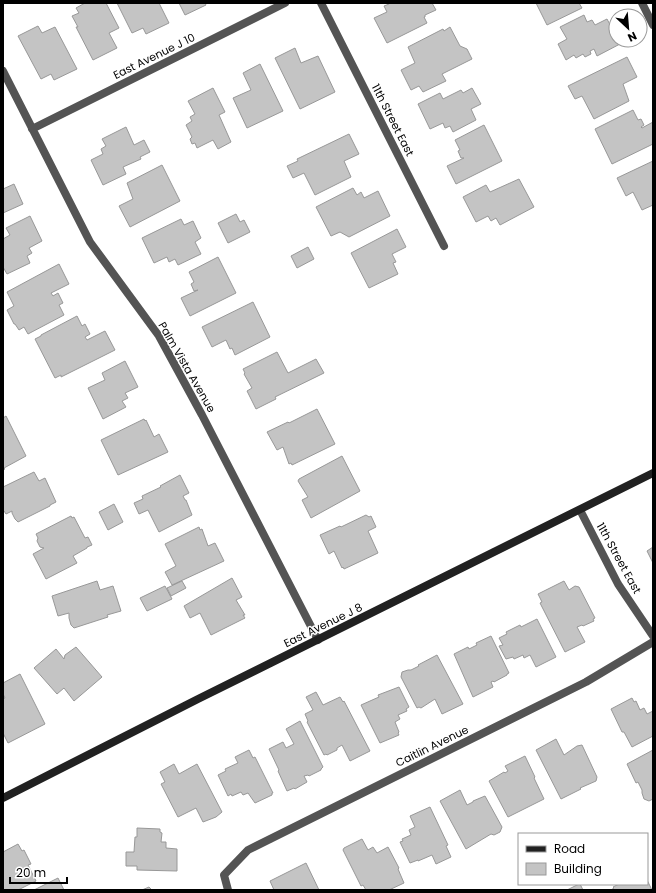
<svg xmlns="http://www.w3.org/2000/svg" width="656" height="893" viewBox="0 0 656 893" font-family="Poppins,sans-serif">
<rect width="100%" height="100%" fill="#fff"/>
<path fill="#c4c4c4" stroke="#989898" d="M 85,3 L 106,3 L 119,28 L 109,33 L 117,48 L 93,60 L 76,27 L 78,27 L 72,16 L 79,13 L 76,8 Z
M 117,3 L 159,3 L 169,23 L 146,34 L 143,28 L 132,33 Z
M 179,3 L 205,3 L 206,5 L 185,15 Z
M 389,3 L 432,3 L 436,10 L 425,15 L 425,17 L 424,17 L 427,23 L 387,43 L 374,18 L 387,12 L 384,6 L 389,4 Z
M 536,3 L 579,3 L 582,8 L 547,25 Z
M 584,15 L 587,22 L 592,20 L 595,25 L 607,19 L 616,36 L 616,40 L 618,40 L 620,44 L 597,56 L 594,49 L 590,51 L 591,54 L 585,57 L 583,54 L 576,58 L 574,55 L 566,60 L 558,44 L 567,39 L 560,27 Z
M 38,26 L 42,33 L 55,27 L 77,69 L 54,80 L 51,74 L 41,79 L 18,36 Z
M 450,27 L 460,46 L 467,49 L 472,59 L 442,74 L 446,81 L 423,92 L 419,86 L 411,90 L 401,70 L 415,63 L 408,47 L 443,29 L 444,31 Z
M 295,48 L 301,63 L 318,56 L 335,92 L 300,109 L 275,58 Z
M 627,57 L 637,77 L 623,84 L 629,101 L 594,119 L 582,96 L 575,99 L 568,86 Z
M 260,64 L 283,111 L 247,128 L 233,98 L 251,90 L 243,73 Z
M 213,88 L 225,112 L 219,115 L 231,142 L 218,149 L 213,140 L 197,148 L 195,143 L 192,144 L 190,139 L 192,137 L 186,125 L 192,121 L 190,117 L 195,114 L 188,101 Z
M 472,88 L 481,104 L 471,109 L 476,120 L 453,132 L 450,126 L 445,128 L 443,123 L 430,129 L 418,104 L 440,93 L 443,99 L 461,90 L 463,93 Z
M 633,110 L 638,120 L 641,119 L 644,125 L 641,127 L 642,128 L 653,122 L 653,144 L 612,164 L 595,129 Z
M 484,125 L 502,161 L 456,184 L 447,166 L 464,158 L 461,158 L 458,151 L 460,150 L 455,140 Z
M 126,127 L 134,145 L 144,140 L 150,152 L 140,157 L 141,159 L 123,167 L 126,174 L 103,185 L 91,160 L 103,154 L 101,149 L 106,146 L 102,139 Z
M 349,134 L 359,154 L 344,161 L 351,177 L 315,195 L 304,173 L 293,178 L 287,166 L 298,161 L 297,159 Z
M 653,161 L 653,205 L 642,210 L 633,192 L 626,196 L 617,178 Z
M 162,165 L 180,201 L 130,227 L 119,206 L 133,199 L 127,183 Z
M 519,179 L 534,207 L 500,225 L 496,218 L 491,221 L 488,216 L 476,222 L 463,197 L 486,185 L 490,192 Z
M 14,184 L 23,204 L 3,213 L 3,189 Z
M 353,188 L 357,195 L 361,192 L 364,198 L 378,191 L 390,216 L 349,237 L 340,232 L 331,236 L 316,207 Z
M 236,214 L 240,222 L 244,220 L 250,232 L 228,243 L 218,223 Z
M 30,216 L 42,241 L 29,248 L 32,253 L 27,256 L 30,263 L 7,274 L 3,267 L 3,239 L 10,235 L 6,228 Z
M 181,219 L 184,225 L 193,221 L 201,238 L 195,242 L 201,254 L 178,265 L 175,259 L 169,262 L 167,257 L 154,263 L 142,238 Z
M 397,229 L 406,247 L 392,254 L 396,262 L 393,263 L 398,274 L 369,288 L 351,253 Z
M 308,247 L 314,259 L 297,268 L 291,256 Z
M 218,257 L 236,293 L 190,316 L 181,298 L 198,290 L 194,291 L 191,284 L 194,282 L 189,272 Z
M 59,264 L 69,284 L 51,293 L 53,296 L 58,293 L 63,303 L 59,305 L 64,315 L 28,334 L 24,327 L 19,330 L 15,324 L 14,324 L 7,310 L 14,306 L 7,292 Z
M 253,302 L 270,337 L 235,355 L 232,348 L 230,349 L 226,340 L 212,347 L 202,327 Z
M 77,316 L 82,326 L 85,324 L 90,334 L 85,337 L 87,340 L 105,331 L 115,350 L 61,377 L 61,375 L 55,378 L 35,339 L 41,336 L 41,335 Z
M 277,352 L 288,373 L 316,359 L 324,373 L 275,397 L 276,399 L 256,409 L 247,391 L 252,388 L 244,374 L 245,373 L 243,369 Z
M 125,361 L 138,387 L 125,393 L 128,398 L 122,401 L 126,407 L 103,419 L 88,388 L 105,380 L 102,373 Z
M 317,409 L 335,444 L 292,465 L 291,463 L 289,464 L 283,447 L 277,450 L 267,432 L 288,422 L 289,423 Z
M 6,416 L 26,456 L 4,468 L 5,469 L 3,470 L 3,418 Z
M 144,419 L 145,421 L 146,420 L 154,437 L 159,434 L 168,452 L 118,475 L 101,440 Z
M 342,456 L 360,491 L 311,518 L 302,500 L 308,497 L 298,481 L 299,479 Z
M 34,472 L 39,481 L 45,478 L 56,502 L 50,505 L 50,506 L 18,522 L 15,519 L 12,513 L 12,511 L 6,514 L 4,511 L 3,512 L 3,487 Z
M 180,475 L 189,493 L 183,496 L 185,500 L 186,500 L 192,515 L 159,532 L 148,510 L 139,514 L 134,503 L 143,499 L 142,496 L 161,487 L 160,486 Z
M 114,504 L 123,522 L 108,530 L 99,512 Z
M 366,515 L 369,517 L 371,516 L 376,527 L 368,531 L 378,553 L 344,569 L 343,567 L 342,568 L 334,551 L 329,554 L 320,535 L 340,526 L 341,527 Z
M 71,516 L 72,518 L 74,517 L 85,538 L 88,537 L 92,545 L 87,547 L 87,548 L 73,556 L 77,563 L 46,579 L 33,554 L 44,548 L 40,547 L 37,541 L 38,538 L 36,534 Z
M 199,527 L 200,530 L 202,529 L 208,546 L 215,543 L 224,561 L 172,585 L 165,572 L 176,566 L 165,544 Z
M 653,547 L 653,563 L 647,551 Z
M 232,578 L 242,597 L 236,600 L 245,615 L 243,615 L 245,618 L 211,635 L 200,613 L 190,618 L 184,606 Z
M 97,581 L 100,590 L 113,586 L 121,611 L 107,615 L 108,617 L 74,628 L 71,625 L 69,618 L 69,613 L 58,616 L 52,596 Z
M 182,581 L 186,588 L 171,596 L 167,588 Z
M 564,581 L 569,590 L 575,586 L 579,587 L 595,618 L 593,619 L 594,621 L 583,626 L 582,625 L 577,627 L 585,642 L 565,652 L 540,603 L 542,602 L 538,594 Z
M 165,586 L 172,599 L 147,611 L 140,598 Z
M 537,619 L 556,657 L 536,667 L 530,655 L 524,658 L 523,655 L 514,659 L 513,657 L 506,659 L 499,646 L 503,645 L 499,638 L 507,634 L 506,632 L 520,625 L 521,627 Z
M 491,636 L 509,673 L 507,674 L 507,675 L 494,682 L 493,681 L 491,682 L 493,687 L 473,697 L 454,654 L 468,647 L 469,649 L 477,645 L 476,643 Z
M 76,647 L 102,677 L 74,701 L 64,688 L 57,694 L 34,668 L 56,649 L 64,659 L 65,655 Z
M 437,655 L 463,704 L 442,714 L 435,699 L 421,708 L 419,707 L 417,708 L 401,677 L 402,672 L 408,670 L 411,670 L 419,666 L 418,665 Z
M 20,674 L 45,724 L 8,743 L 3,733 L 3,699 L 5,698 L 3,694 L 3,683 Z
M 399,687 L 409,707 L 406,709 L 407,711 L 398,715 L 400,719 L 395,722 L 399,732 L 398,733 L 399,735 L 380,743 L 361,705 L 379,697 L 378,695 Z
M 316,692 L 323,705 L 340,697 L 343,702 L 344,701 L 370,751 L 350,761 L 342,745 L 337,748 L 337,750 L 327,755 L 326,754 L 324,755 L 307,722 L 308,721 L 305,714 L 313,710 L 306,697 Z
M 632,698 L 634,702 L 636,701 L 640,710 L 644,708 L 647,714 L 653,711 L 653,736 L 632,747 L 624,732 L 622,732 L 611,709 Z
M 300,721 L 323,767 L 321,769 L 321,770 L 309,776 L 308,775 L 304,776 L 307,782 L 295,789 L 294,788 L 287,791 L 278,771 L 279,770 L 269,749 L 283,742 L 286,748 L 294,744 L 286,729 Z
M 556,739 L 564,755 L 577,746 L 582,745 L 597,777 L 596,781 L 580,788 L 581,789 L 561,799 L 536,750 Z
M 249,750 L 253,758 L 255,757 L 273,793 L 272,793 L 272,795 L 255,803 L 248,793 L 243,795 L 241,792 L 232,796 L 231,794 L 228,796 L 218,775 L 226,771 L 225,769 L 238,763 L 235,757 Z
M 653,750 L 653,799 L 649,801 L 644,799 L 642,793 L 642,790 L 638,782 L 636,783 L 627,764 Z
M 525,756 L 535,777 L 534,778 L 544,799 L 508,817 L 489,781 L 504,772 L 505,773 L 508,771 L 505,766 Z
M 174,764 L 179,774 L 197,764 L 222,812 L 216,817 L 203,822 L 196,808 L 178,817 L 161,784 L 165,782 L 160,772 Z
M 460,790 L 467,805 L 473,802 L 473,801 L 485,796 L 502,827 L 500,832 L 494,835 L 491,834 L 466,849 L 440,801 Z
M 430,807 L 448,845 L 446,846 L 451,857 L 436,864 L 432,855 L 418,861 L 418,860 L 410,863 L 400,842 L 403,841 L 402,839 L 411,835 L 409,830 L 415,827 L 410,816 Z
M 137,828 L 160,829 L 160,832 L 162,833 L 161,842 L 166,842 L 166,848 L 177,849 L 177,871 L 137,870 L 137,866 L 126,866 L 126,852 L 134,852 L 135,837 L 137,837 Z
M 362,839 L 368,850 L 373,847 L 377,853 L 388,847 L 399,868 L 398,869 L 404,883 L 389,890 L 366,890 L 363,885 L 361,886 L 343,850 L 344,848 Z
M 18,844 L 22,851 L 24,850 L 31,864 L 28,865 L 36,881 L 18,890 L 3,890 L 3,852 Z
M 306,863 L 319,890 L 274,890 L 270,881 Z
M 58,878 L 64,890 L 34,890 Z
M 647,880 L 652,890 L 611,890 L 614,888 L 613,887 L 619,884 L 647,884 Z
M 579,884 L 580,884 L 583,890 L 567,890 Z
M 149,887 L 152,890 L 142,890 Z"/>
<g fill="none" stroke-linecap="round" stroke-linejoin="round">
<path stroke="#545454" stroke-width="8" d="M 321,3 L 444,246
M 642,3 L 653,25
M 3,71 L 90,242 L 159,336 L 202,415 L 318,640
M 32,129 L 285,3
M 580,510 L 618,584 L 653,636
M 228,890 L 224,875 L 248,850 L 586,682 L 653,642"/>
<path stroke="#212121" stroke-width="8" d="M 3,798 L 198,699 L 653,473"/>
</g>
<g text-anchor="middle" stroke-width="3" stroke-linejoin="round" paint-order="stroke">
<g font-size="11" fill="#000" stroke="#fff">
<text transform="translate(154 56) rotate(-26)" y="4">East Avenue J 10</text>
<text transform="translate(393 120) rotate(63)" y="4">11th Street East</text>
<text transform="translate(187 367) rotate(60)" y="4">Palm Vista Avenue</text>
<text transform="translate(619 558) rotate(61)" y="4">11th Street East</text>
<text transform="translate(323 625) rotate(-26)" y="4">East Avenue J 8</text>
<text transform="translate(432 746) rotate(-26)" y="4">Caitlin Avenue</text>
</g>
</g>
<rect width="656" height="893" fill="none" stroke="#000000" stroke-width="8"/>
<rect x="518" y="833" width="130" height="52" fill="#ffffff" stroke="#999999"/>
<rect x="526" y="846" width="20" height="6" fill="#212121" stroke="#999999"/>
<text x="554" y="853" font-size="12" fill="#000000">Road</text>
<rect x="526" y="863" width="20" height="12" fill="#c4c4c4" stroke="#999999"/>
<text x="554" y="873" font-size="12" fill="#000000">Building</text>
<g transform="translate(628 28) rotate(154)"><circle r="19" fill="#ffffff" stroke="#999999"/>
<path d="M0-3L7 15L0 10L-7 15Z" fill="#000000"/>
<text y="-6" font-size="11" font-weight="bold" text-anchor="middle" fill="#000000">N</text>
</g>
<path d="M10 877v6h57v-6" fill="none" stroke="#000000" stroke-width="2"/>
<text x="16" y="877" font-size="12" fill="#000000" stroke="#ffffff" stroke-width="3" paint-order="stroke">20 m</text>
</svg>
